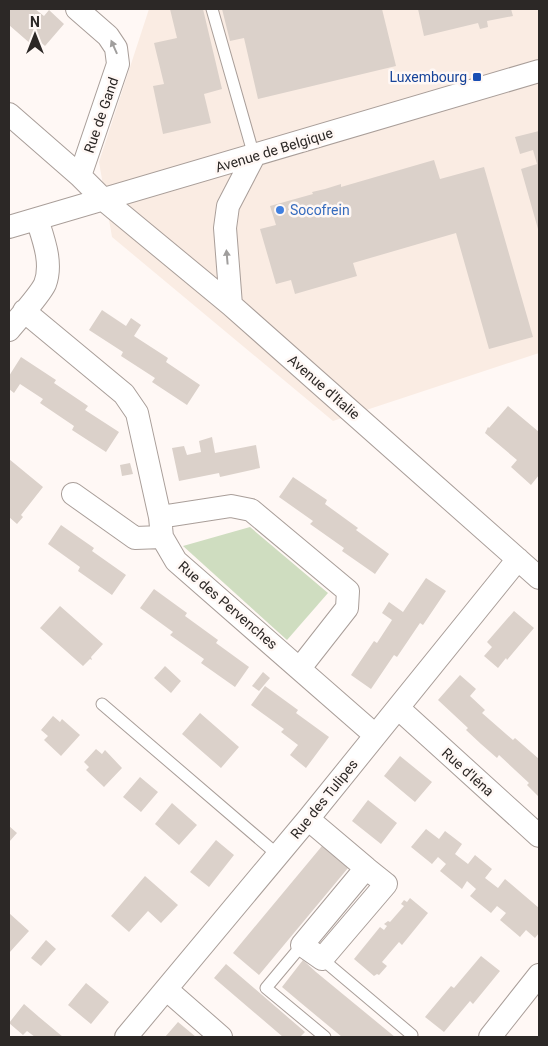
<svg xmlns="http://www.w3.org/2000/svg" width="548" height="1046" viewBox="0 0 548 1046" font-family="Roboto,sans-serif">
<rect width="100%" height="100%" fill="#fff8f5"/>
<path fill="#faece3" d="M 149,9 L 539,9 L 539,353 L 333,421 L 112,237 L 99,162 Z"/>
<path fill="#cfddc0" d="M 250,527 L 328,593 L 287,640 L 183,546 Z"/>
<path fill="#dbd1ca" d="M 9,9 L 35,9 L 44,16 L 49,10 L 64,24 L 45,46 L 37,39 L 32,45 L 9,25 Z
M 170,9 L 203,9 L 222,89 L 204,94 L 211,123 L 163,134 L 153,86 L 164,84 L 154,43 L 177,38 Z
M 222,9 L 382,9 L 396,66 L 258,99 L 244,38 L 230,41 Z
M 418,9 L 511,9 L 513,16 L 487,21 L 488,27 L 480,29 L 478,23 L 424,36 Z
M 539,131 L 539,229 L 538,229 L 521,169 L 537,164 L 533,150 L 520,154 L 515,137 Z
M 434,160 L 440,179 L 484,167 L 533,337 L 489,349 L 456,233 L 353,263 L 357,276 L 295,294 L 291,280 L 276,284 L 260,229 L 276,225 L 270,206 L 313,194 L 312,192 L 325,189 L 341,184 L 341,187 Z
M 102,310 L 126,326 L 131,318 L 141,325 L 134,336 L 168,358 L 166,362 L 200,385 L 187,405 L 152,382 L 155,378 L 121,356 L 123,352 L 89,330 Z
M 21,357 L 56,380 L 54,383 L 88,406 L 85,410 L 119,432 L 106,452 L 72,430 L 74,426 L 40,403 L 43,399 L 20,384 L 14,393 L 9,389 L 9,376 Z
M 508,406 L 539,432 L 539,475 L 531,485 L 511,467 L 517,460 L 485,433 L 488,427 L 489,428 Z
M 212,437 L 215,453 L 256,445 L 260,468 L 220,477 L 219,473 L 179,481 L 172,448 L 184,446 L 187,455 L 201,452 L 199,441 Z
M 9,459 L 43,487 L 21,515 L 23,517 L 17,524 L 9,517 Z
M 130,463 L 133,474 L 122,476 L 120,465 Z
M 293,477 L 327,500 L 325,504 L 358,528 L 356,530 L 389,554 L 375,574 L 342,551 L 344,548 L 310,524 L 313,521 L 279,497 Z
M 61,525 L 94,548 L 92,551 L 126,575 L 112,595 L 78,571 L 80,567 L 48,544 Z
M 426,578 L 446,591 L 423,625 L 420,623 L 397,657 L 394,655 L 371,689 L 351,675 L 374,641 L 377,643 L 392,620 L 382,613 L 389,602 L 403,612 Z
M 154,589 L 187,613 L 185,616 L 218,640 L 216,643 L 249,667 L 235,687 L 201,663 L 204,659 L 170,635 L 173,632 L 140,608 Z
M 60,606 L 103,644 L 91,657 L 92,660 L 90,659 L 83,666 L 40,628 Z
M 514,611 L 534,628 L 507,660 L 506,658 L 498,668 L 484,656 L 492,647 L 487,642 Z
M 165,666 L 181,681 L 171,693 L 154,678 Z
M 263,672 L 270,678 L 259,691 L 252,686 Z
M 460,675 L 476,689 L 470,696 L 485,710 L 482,713 L 513,740 L 515,738 L 539,759 L 539,797 L 527,785 L 529,783 L 499,755 L 497,758 L 481,744 L 466,730 L 468,728 L 438,700 Z
M 265,686 L 298,710 L 296,713 L 329,737 L 306,768 L 290,755 L 298,745 L 281,732 L 284,729 L 251,705 Z
M 200,713 L 239,747 L 221,768 L 182,734 Z
M 53,716 L 60,722 L 62,719 L 80,735 L 61,756 L 44,740 L 48,736 L 41,730 Z
M 96,749 L 102,754 L 105,750 L 122,768 L 104,787 L 86,770 L 89,767 L 84,762 Z
M 400,756 L 432,782 L 415,802 L 384,776 Z
M 140,777 L 158,792 L 141,812 L 123,797 Z
M 368,800 L 397,823 L 381,844 L 352,821 Z
M 172,803 L 197,825 L 179,845 L 155,824 Z
M 9,826 L 17,833 L 9,842 Z
M 426,829 L 439,839 L 445,831 L 462,844 L 455,854 L 468,864 L 475,855 L 492,869 L 485,878 L 498,888 L 505,879 L 539,908 L 539,933 L 535,938 L 526,930 L 520,937 L 500,920 L 506,913 L 497,906 L 491,913 L 470,896 L 476,889 L 467,881 L 462,889 L 440,871 L 446,864 L 438,857 L 432,864 L 411,847 Z
M 216,840 L 234,855 L 209,887 L 190,872 Z
M 322,846 L 348,868 L 259,975 L 233,953 Z
M 145,876 L 178,905 L 161,923 L 148,911 L 129,932 L 111,916 Z
M 410,898 L 428,913 L 402,945 L 399,942 L 382,962 L 387,966 L 379,975 L 377,974 L 374,976 L 354,959 L 380,927 L 384,930 L 387,926 L 384,924 L 388,921 L 390,922 L 404,906 L 401,904 L 404,900 L 407,902 Z
M 9,913 L 29,931 L 9,953 Z
M 46,940 L 56,949 L 41,966 L 31,958 Z
M 481,956 L 500,971 L 473,1004 L 470,1001 L 444,1032 L 425,1017 L 451,986 L 454,988 Z
M 303,960 L 316,972 L 395,1037 L 342,1037 L 301,1003 L 282,987 Z
M 226,964 L 305,1032 L 300,1037 L 283,1037 L 214,978 Z
M 86,983 L 109,1002 L 91,1024 L 68,1005 Z
M 24,1004 L 39,1017 L 63,1037 L 35,1037 L 27,1031 L 23,1035 L 9,1023 Z
M 178,1022 L 196,1037 L 165,1037 Z"/>
<g fill="none" stroke-linecap="round" stroke-linejoin="round">
<defs>
<path id="lane" d="M 212,9 L 254,156
M 102,704 L 278,855
M 302,945 L 266,988 L 325,1037
M 322,959 L 412,1035"/>
<path id="street" d="M 77,9 L 108,36 L 116,48 L 118,64 L 80,176
M 9,114 L 80,176 L 104,200 L 231,305 L 539,578
M 9,227 L 539,71
M 231,305 L 225,228 L 228,206 L 254,156
M 24,311 L 124,394 L 137,413 L 160,517 L 162,537 L 176,561 L 375,735
M 9,330 C 18,319 40,295 45,284 C 53,263 43,238 37,219
M 73,494 L 135,538 L 162,537
M 160,517 L 231,506 L 251,510 L 348,591 L 347,608 L 300,668
M 398,708 L 539,836
M 308,819 L 366,868 L 302,945 L 322,959 L 386,884 L 366,868
M 166,989 L 221,1037
M 126,1037 L 308,819 L 518,559
M 490,1037 L 539,975"/>
</defs>
<use href="#lane" stroke="#a99e99" stroke-width="13"/>
<use href="#street" stroke="#a99e99" stroke-width="24"/>
<use href="#lane" stroke="#fff" stroke-width="11"/>
<use href="#street" stroke="#fff" stroke-width="22"/>
</g>
<defs><path id="oneway-solid" d="M-6-.8H1V-3.2L6.5 0L1 3.2V.8H-6Z" transform="scale(1.25)"/></defs>
<g fill="#a09e9d">
<use href="#oneway-solid" transform="translate(114 47) rotate(-114)"/>
<use href="#oneway-solid" transform="translate(227 257) rotate(-95)"/>
</g>
<rect fill="#1a4fb4" stroke="#fff8f5" stroke-width="2" x="472" y="72" width="10" height="10" rx="2.5"/>
<circle fill="#3f7fe0" stroke="#fff8f5" stroke-width="2" cx="280" cy="210" r="5"/>
<g text-anchor="middle" stroke-width="5" stroke-linejoin="round" paint-order="stroke">
<g font-size="14" fill="#164399" stroke="#fff8f5" text-anchor="end">
<text x="467" y="82">Luxembourg</text>
</g>
<g font-size="14" fill="#2c2826" stroke="#fff8f5">
<text transform="translate(101 115) rotate(-71)" y="5">Rue de Gand</text>
<text transform="translate(274 150) rotate(-17)" y="5">Avenue de Belgique</text>
<text transform="translate(324 387) rotate(41)" y="5">Avenue d'Italie</text>
<text transform="translate(228 605) rotate(41)" y="5">Rue des Pervenches</text>
<text transform="translate(468 772) rotate(42)" y="5">Rue d'Iéna</text>
<text transform="translate(324 799) rotate(-51)" y="5">Rue des Tulipes</text>
</g>
<g font-size="14" fill="#366cbe" stroke="#fff8f5" text-anchor="start">
<text x="290" y="215">Socofrein</text>
</g>
</g>
<rect width="548" height="1046" fill="none" stroke="#2c2826" stroke-width="20"/>
<g transform="translate(35 35)" stroke="#fff8f5" stroke-width="4" paint-order="stroke">
<path d="M0-4L9 19L0 12L-9 19Z" fill="#2c2826"/>
<text y="-8" font-size="14" font-weight="bold" text-anchor="middle" fill="#2c2826">N</text>
</g>
</svg>
